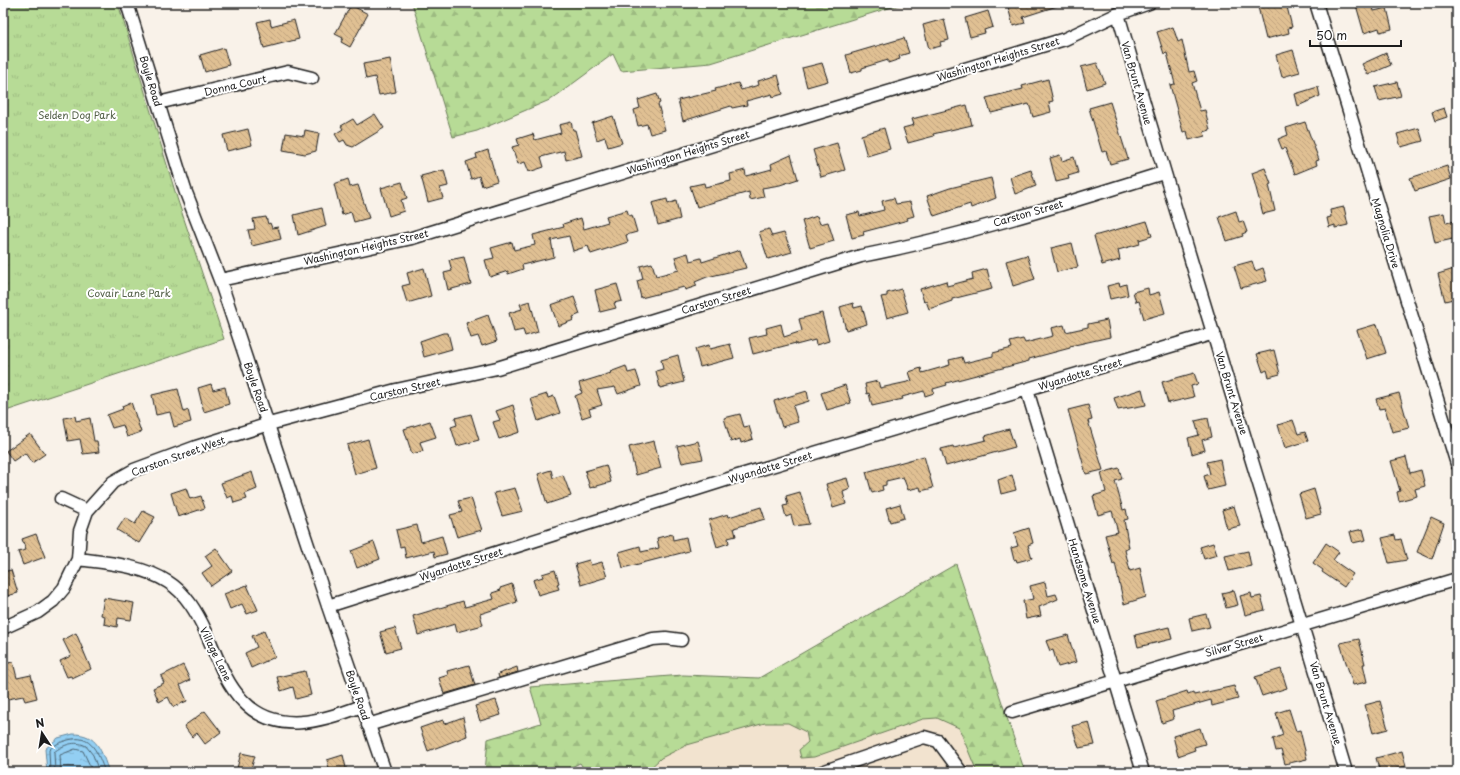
<svg xmlns="http://www.w3.org/2000/svg" width="1460" height="775" viewBox="0 0 1460 775" font-family="'Playpen Sans',sans-serif">
<defs>
<pattern id="forest-firs" width="22" height="20" patternUnits="userSpaceOnUse"><rect width="22" height="20" fill="#b7db96"/><path d="M5 1l3.5 6h-7zM16 11l3.5 6h-7z" fill="#9dbb81"/></pattern>
<pattern id="park-tufts" width="24" height="20" patternUnits="userSpaceOnUse"><rect width="24" height="20" fill="#b7db96"/><path d="M3 7l-1-3M5 7V3M7 7l1-3M15 17l-1-3M17 17v-4M19 17l1-3" fill="none" stroke="#9dbb81"/></pattern>
<pattern id="water-ripples" width="26" height="14" patternUnits="userSpaceOnUse"><rect width="26" height="14" fill="#93cff3"/><path d="M2 4q2-2 4 0t4 0M15 11q2-2 4 0t4 0" fill="none" stroke="#7eb1d0"/></pattern>
<pattern id="building-back-hatch" width="6" height="6" patternUnits="userSpaceOnUse"><rect width="6" height="6" fill="#e0c093"/><path d="M-1 5l2 2M0 0l6 6M5-1l2 2" fill="none" stroke="#c0a47e"/></pattern>
</defs>
<rect width="100%" height="100%" fill="#f9f2e9"/>
<filter id="ink" filterUnits="userSpaceOnUse"><feTurbulence type="fractalNoise" baseFrequency=".025" numOctaves="2"/><feDisplacementMap in="SourceGraphic" scale="8" xChannelSelector="R" yChannelSelector="G"/><feConvolveMatrix kernelMatrix="1 2 1 2 8 2 1 2 1" color-interpolation-filters="sRGB"/></filter>
<g filter="url(#ink)">
<path fill="#f2e3cf" d="M 956,564 L 1025,772 L 601,772 L 759,678 Z"/>
<path fill="url(#forest-firs)" stroke="#6a7c59" d="M 412,3 L 905,3 L 711,63 L 621,71 L 613,54 L 552,99 L 477,131 L 453,137 Z
M 956,564 L 1025,772 L 977,772 L 959,728 L 937,718 L 923,719 L 814,757 L 801,758 L 799,750 L 808,742 L 806,732 L 788,723 L 765,723 L 687,745 L 661,758 L 646,772 L 586,772 L 580,763 L 561,772 L 485,772 L 488,739 L 541,723 L 530,687 L 683,675 L 759,678 Z"/>
<path fill="url(#park-tufts)" stroke="#6a7c59" d="M 3,3 L 118,3 L 177,198 L 224,339 L 3,412 Z"/>
<path fill="url(#water-ripples)" stroke="#63879d" d="M 73,734 C 98,734 101,751 109,772 L 47,772 L 45,749 L 58,738 Z"/>
<g fill="none" stroke-linecap="round" stroke-linejoin="round">
<path stroke="#4c6472" stroke-width="1" d="M 50,772 L 49,750 C 55,744 61,742 68,740 C 92,733 98,754 105,772
M 55,772 L 54,752 C 63,745 75,740 86,746 L 93,755 L 99,772
M 61,772 L 60,755 L 75,749 L 83,751 L 93,772"/>
</g>
<path fill="url(#building-back-hatch)" stroke="#1c1c1c" d="M 1007,3 L 1057,3 L 1057,6 L 1023,17 L 1025,23 L 1013,26 Z
M 1257,3 L 1286,3 L 1292,27 L 1288,28 L 1289,33 L 1266,39 Z
M 1364,3 L 1372,3 L 1374,11 L 1387,8 L 1392,29 L 1380,32 L 1379,28 L 1364,33 L 1356,5 Z
M 351,5 L 368,14 L 350,47 L 341,42 L 343,38 L 335,34 Z
M 988,11 L 993,27 L 984,30 L 985,33 L 970,37 L 965,18 Z
M 270,19 L 271,26 L 294,20 L 299,39 L 264,48 L 257,22 Z
M 944,19 L 949,40 L 940,42 L 941,46 L 929,49 L 923,25 Z
M 1173,27 L 1178,42 L 1182,40 L 1189,72 L 1194,71 L 1197,81 L 1192,83 L 1200,111 L 1205,110 L 1210,130 L 1204,132 L 1205,136 L 1189,140 L 1187,131 L 1183,132 L 1170,85 L 1175,84 L 1167,53 L 1164,54 L 1157,32 Z
M 904,38 L 909,53 L 899,56 L 900,59 L 888,63 L 888,60 L 862,68 L 862,70 L 851,73 L 846,55 Z
M 224,48 L 229,65 L 205,72 L 200,55 Z
M 1293,50 L 1300,72 L 1282,77 L 1276,55 Z
M 1386,53 L 1391,65 L 1368,75 L 1362,64 Z
M 390,59 L 396,92 L 379,95 L 375,77 L 366,79 L 363,64 Z
M 822,63 L 828,81 L 807,87 L 802,68 Z
M 1097,63 L 1105,83 L 1087,89 L 1081,67 Z
M 778,75 L 783,94 L 773,97 L 772,94 L 746,101 L 747,105 L 732,108 L 731,106 L 683,121 L 678,100 L 716,91 L 715,89 L 738,83 L 741,90 L 759,85 L 758,81 Z
M 1048,79 L 1053,101 L 1049,102 L 1051,112 L 1033,117 L 1029,104 L 991,113 L 986,98 L 1023,89 L 1022,86 Z
M 1397,82 L 1401,96 L 1379,101 L 1375,87 Z
M 1318,87 L 1320,96 L 1298,106 L 1295,94 Z
M 657,94 L 660,103 L 658,104 L 665,130 L 650,134 L 647,124 L 638,126 L 634,110 L 640,108 L 638,100 Z
M 1110,102 L 1128,159 L 1110,164 L 1106,151 L 1102,152 L 1089,108 Z
M 967,105 L 972,125 L 933,134 L 934,136 L 908,143 L 903,128 L 914,125 L 912,119 Z
M 1444,108 L 1447,117 L 1435,121 L 1432,112 Z
M 375,114 L 384,128 L 353,147 L 347,145 L 344,140 L 340,142 L 335,134 L 343,129 L 341,126 L 353,119 L 357,125 Z
M 613,116 L 622,143 L 608,147 L 605,137 L 597,140 L 592,123 Z
M 571,122 L 573,130 L 575,130 L 582,156 L 566,160 L 564,151 L 541,157 L 544,167 L 529,172 L 525,162 L 518,164 L 512,147 L 519,145 L 517,139 L 533,134 L 535,140 L 561,133 L 559,125 Z
M 1305,122 L 1319,160 L 1316,161 L 1317,165 L 1295,174 L 1285,148 L 1282,149 L 1278,139 L 1288,135 L 1286,128 Z
M 884,128 L 890,149 L 867,156 L 861,135 Z
M 1419,128 L 1423,141 L 1401,147 L 1397,134 Z
M 248,129 L 252,145 L 227,151 L 223,135 Z
M 305,130 L 319,133 L 316,151 L 305,154 L 283,150 L 286,133 L 304,136 Z
M 837,143 L 845,170 L 821,177 L 813,150 Z
M 488,150 L 497,181 L 482,186 L 479,176 L 471,179 L 466,162 L 477,158 L 476,154 Z
M 791,155 L 798,179 L 780,185 L 762,188 L 764,197 L 750,200 L 749,192 L 697,207 L 690,186 L 704,183 L 705,187 L 731,181 L 730,174 L 745,170 L 746,176 L 772,169 L 771,164 Z
M 1060,155 L 1062,161 L 1074,157 L 1078,173 L 1068,176 L 1069,179 L 1056,182 L 1050,158 Z
M 1447,166 L 1451,179 L 1415,191 L 1410,178 Z
M 1265,168 L 1271,184 L 1269,185 L 1275,211 L 1263,214 L 1252,173 Z
M 444,170 L 448,186 L 440,188 L 443,198 L 428,202 L 421,176 Z
M 1031,170 L 1036,186 L 1015,194 L 1010,177 Z
M 991,178 L 996,198 L 971,208 L 970,204 L 934,216 L 927,196 L 950,188 Z
M 348,179 L 350,187 L 358,185 L 369,218 L 354,222 L 351,212 L 342,215 L 334,184 Z
M 402,182 L 407,198 L 401,200 L 404,211 L 389,216 L 381,188 Z
M 894,198 L 896,204 L 910,202 L 914,216 L 907,218 L 908,220 L 863,232 L 864,235 L 852,238 L 846,215 L 859,212 L 860,216 L 884,210 L 882,201 Z
M 667,199 L 668,204 L 676,201 L 680,219 L 658,225 L 652,203 Z
M 1344,207 L 1348,225 L 1335,228 L 1335,225 L 1329,227 L 1327,218 L 1331,217 L 1330,210 Z
M 322,208 L 326,226 L 298,235 L 294,215 Z
M 627,210 L 629,216 L 632,215 L 637,232 L 626,235 L 628,242 L 591,254 L 588,246 L 573,251 L 569,236 L 551,240 L 554,257 L 522,265 L 523,269 L 508,274 L 508,271 L 490,277 L 485,260 L 494,258 L 491,248 L 512,242 L 514,250 L 535,245 L 533,235 L 564,227 L 563,224 L 581,218 L 584,229 L 608,222 L 606,216 Z
M 1236,211 L 1239,222 L 1243,221 L 1247,232 L 1242,234 L 1243,236 L 1227,241 L 1219,217 Z
M 1444,213 L 1446,223 L 1455,221 L 1457,238 L 1435,243 L 1429,216 Z
M 817,216 L 820,224 L 828,222 L 834,241 L 810,248 L 802,221 Z
M 266,217 L 268,224 L 270,223 L 272,228 L 278,227 L 281,239 L 252,246 L 248,230 L 255,229 L 253,219 Z
M 1147,221 L 1152,236 L 1139,240 L 1140,244 L 1118,250 L 1120,260 L 1102,265 L 1094,236 Z
M 769,229 L 772,236 L 784,233 L 792,252 L 768,259 L 759,232 Z
M 1072,243 L 1078,267 L 1057,272 L 1051,248 Z
M 740,250 L 746,268 L 707,277 L 695,282 L 697,286 L 685,290 L 684,287 L 641,298 L 637,281 L 643,279 L 640,266 L 652,263 L 656,276 L 679,270 L 675,257 L 688,253 L 690,261 L 701,258 L 702,262 Z
M 1027,255 L 1035,279 L 1013,286 L 1006,261 Z
M 464,257 L 471,284 L 448,290 L 444,273 L 452,271 L 449,260 Z
M 1252,261 L 1255,271 L 1263,268 L 1267,281 L 1241,288 L 1234,266 Z
M 424,268 L 431,296 L 407,303 L 402,286 L 410,284 L 407,273 Z
M 987,269 L 992,289 L 952,299 L 952,301 L 929,309 L 926,301 L 924,302 L 920,289 L 946,281 L 947,286 L 973,279 L 972,273 Z
M 1454,269 L 1457,279 L 1457,298 L 1445,301 L 1438,274 Z
M 1119,283 L 1120,286 L 1126,284 L 1128,295 L 1110,299 L 1107,286 Z
M 617,284 L 622,301 L 614,303 L 616,308 L 600,312 L 595,290 Z
M 1148,288 L 1149,295 L 1159,292 L 1165,313 L 1144,319 L 1139,301 L 1136,302 L 1133,292 Z
M 901,289 L 908,312 L 887,318 L 881,297 L 887,296 L 887,293 Z
M 574,297 L 580,314 L 573,317 L 574,320 L 558,326 L 551,305 Z
M 530,301 L 538,332 L 525,336 L 523,330 L 514,332 L 509,313 L 522,309 L 520,304 Z
M 853,303 L 854,308 L 862,306 L 867,324 L 846,330 L 840,307 Z
M 822,313 L 829,341 L 816,345 L 815,340 L 796,345 L 796,343 L 753,354 L 749,338 L 767,334 L 766,328 L 781,324 L 784,337 L 802,331 L 799,319 Z
M 488,315 L 497,341 L 482,346 L 478,336 L 471,338 L 466,323 Z
M 1107,320 L 1110,337 L 1070,346 L 1070,348 L 1029,359 L 1029,361 L 946,383 L 947,385 L 933,389 L 934,393 L 925,396 L 924,391 L 902,397 L 903,399 L 872,406 L 869,393 L 867,394 L 865,384 L 878,381 L 880,388 L 912,381 L 909,372 L 921,368 L 922,373 L 950,365 L 949,360 L 962,357 L 964,363 L 993,356 L 993,353 L 1012,348 L 1010,342 L 1023,339 L 1025,343 L 1053,336 L 1051,328 L 1064,325 L 1066,332 L 1088,327 L 1088,324 Z
M 1377,324 L 1386,353 L 1367,359 L 1357,330 Z
M 443,333 L 448,333 L 452,349 L 424,357 L 420,341 Z
M 730,344 L 734,358 L 700,367 L 695,349 L 709,345 L 710,349 Z
M 1274,350 L 1280,374 L 1269,377 L 1267,370 L 1263,372 L 1257,354 Z
M 678,355 L 684,382 L 660,388 L 656,371 L 663,369 L 661,360 Z
M 626,366 L 628,373 L 636,371 L 641,386 L 618,394 L 615,387 L 597,390 L 602,405 L 589,409 L 591,415 L 582,418 L 575,396 L 582,393 L 579,383 L 611,373 L 610,372 Z
M 1194,373 L 1198,384 L 1191,386 L 1194,397 L 1168,403 L 1162,382 Z
M 211,384 L 213,390 L 225,387 L 229,404 L 204,412 L 198,388 Z
M 845,385 L 851,403 L 827,410 L 821,393 Z
M 178,389 L 184,412 L 188,410 L 191,422 L 174,427 L 170,412 L 156,415 L 152,395 Z
M 1142,389 L 1146,405 L 1118,410 L 1114,398 Z
M 807,391 L 809,401 L 793,406 L 798,422 L 782,427 L 774,401 Z
M 1399,393 L 1409,428 L 1392,432 L 1385,408 L 1379,409 L 1376,399 Z
M 547,394 L 548,398 L 554,396 L 560,413 L 538,421 L 531,399 Z
M 131,402 L 141,432 L 127,437 L 123,425 L 112,428 L 107,415 L 123,409 L 122,406 Z
M 513,405 L 520,432 L 499,439 L 493,422 L 500,420 L 496,411 Z
M 1088,405 L 1092,420 L 1088,421 L 1103,470 L 1086,474 L 1068,410 Z
M 471,414 L 479,440 L 457,446 L 451,427 L 457,425 L 455,418 Z
M 740,414 L 744,427 L 749,426 L 753,439 L 741,443 L 740,439 L 731,442 L 724,418 Z
M 75,416 L 76,421 L 90,418 L 94,441 L 97,441 L 99,452 L 83,454 L 80,439 L 68,441 L 64,418 Z
M 1208,418 L 1212,437 L 1202,440 L 1205,450 L 1192,454 L 1188,438 L 1199,435 L 1195,421 Z
M 1293,420 L 1298,434 L 1305,432 L 1308,441 L 1285,448 L 1278,425 Z
M 430,421 L 436,437 L 420,442 L 423,451 L 412,454 L 404,429 Z
M 1009,429 L 1015,447 L 946,466 L 941,449 L 953,446 L 954,448 L 986,440 L 985,436 Z
M 30,434 L 45,454 L 32,463 L 25,453 L 13,461 L 6,451 Z
M 368,439 L 376,468 L 355,474 L 347,445 Z
M 654,441 L 661,468 L 636,475 L 629,447 Z
M 698,441 L 703,459 L 682,463 L 677,446 Z
M 924,456 L 933,488 L 921,491 L 920,487 L 908,490 L 903,477 L 886,481 L 886,485 L 882,486 L 883,490 L 872,493 L 866,472 Z
M 1406,457 L 1410,473 L 1421,470 L 1425,486 L 1415,489 L 1417,496 L 1399,501 L 1397,492 L 1400,491 L 1391,461 Z
M 1220,459 L 1225,486 L 1208,490 L 1204,476 L 1210,474 L 1207,462 Z
M 606,465 L 611,482 L 590,488 L 585,471 Z
M 1119,468 L 1122,479 L 1115,481 L 1123,510 L 1126,509 L 1128,519 L 1124,520 L 1129,548 L 1125,550 L 1130,571 L 1140,568 L 1146,597 L 1124,604 L 1115,563 L 1113,564 L 1105,535 L 1118,532 L 1112,511 L 1098,515 L 1093,496 L 1106,492 L 1101,473 Z
M 551,470 L 553,478 L 563,475 L 571,496 L 547,504 L 538,474 Z
M 252,472 L 257,489 L 245,494 L 247,499 L 234,503 L 232,496 L 227,498 L 221,483 Z
M 1012,475 L 1016,490 L 1001,494 L 998,480 Z
M 847,478 L 850,489 L 843,492 L 846,504 L 833,508 L 826,484 Z
M 186,488 L 190,499 L 201,496 L 205,508 L 178,517 L 171,493 Z
M 515,488 L 523,511 L 502,516 L 494,493 Z
M 1314,489 L 1321,514 L 1306,518 L 1299,494 Z
M 800,492 L 809,524 L 794,526 L 791,515 L 786,517 L 783,506 L 788,505 L 786,496 Z
M 471,498 L 482,530 L 457,537 L 450,515 L 462,512 L 458,501 Z
M 900,504 L 904,518 L 890,522 L 886,508 Z
M 1234,506 L 1240,526 L 1227,529 L 1222,510 Z
M 761,507 L 765,519 L 734,528 L 736,536 L 728,538 L 729,543 L 717,547 L 709,520 L 728,514 L 729,517 Z
M 143,511 L 155,517 L 139,543 L 117,530 L 125,518 L 135,524 Z
M 1431,517 L 1444,523 L 1432,559 L 1417,552 Z
M 417,525 L 421,542 L 442,536 L 447,554 L 435,557 L 434,551 L 406,558 L 404,546 L 400,547 L 396,530 Z
M 1029,528 L 1033,543 L 1028,545 L 1032,558 L 1017,562 L 1016,559 L 1014,560 L 1011,548 L 1018,546 L 1014,533 Z
M 1363,529 L 1366,540 L 1353,543 L 1350,532 Z
M 36,534 L 45,557 L 23,565 L 18,552 L 26,550 L 22,539 Z
M 672,534 L 673,540 L 686,537 L 689,551 L 623,568 L 619,552 L 640,546 L 641,552 L 659,548 L 657,538 Z
M 1395,535 L 1396,540 L 1401,539 L 1407,560 L 1389,563 L 1382,538 Z
M 374,542 L 380,559 L 357,568 L 351,551 Z
M 1213,543 L 1217,555 L 1204,559 L 1200,547 Z
M 1326,543 L 1339,552 L 1333,560 L 1353,574 L 1344,587 L 1322,572 L 1323,570 L 1313,563 Z
M 216,548 L 232,571 L 211,586 L 202,573 L 212,566 L 205,556 Z
M 1248,551 L 1251,566 L 1229,571 L 1225,556 Z
M 589,560 L 591,565 L 602,562 L 607,577 L 581,585 L 575,564 Z
M 11,570 L 18,593 L 3,597 L 3,572 Z
M 555,570 L 559,583 L 557,584 L 559,589 L 538,595 L 533,580 L 543,577 L 542,574 Z
M 1045,582 L 1048,596 L 1056,594 L 1058,599 L 1039,607 L 1041,616 L 1026,619 L 1023,601 L 1033,599 L 1030,586 Z
M 512,584 L 517,602 L 480,614 L 483,625 L 457,632 L 455,624 L 418,635 L 413,616 L 463,601 L 465,607 L 494,599 L 492,593 L 501,590 L 500,588 Z
M 247,585 L 258,610 L 247,614 L 242,604 L 230,609 L 224,594 Z
M 1234,590 L 1238,605 L 1226,608 L 1222,593 Z
M 1251,593 L 1252,598 L 1261,596 L 1265,610 L 1245,615 L 1240,596 Z
M 104,598 L 134,603 L 131,620 L 118,618 L 117,627 L 104,624 L 105,616 L 101,615 Z
M 1206,614 L 1210,627 L 1192,631 L 1189,618 Z
M 1169,627 L 1172,639 L 1138,647 L 1135,635 Z
M 395,628 L 401,648 L 386,652 L 380,632 Z
M 264,631 L 275,657 L 251,668 L 245,653 L 257,647 L 252,636 Z
M 76,633 L 91,669 L 72,678 L 71,676 L 67,677 L 60,661 L 71,656 L 63,640 Z
M 1068,635 L 1076,662 L 1058,667 L 1053,650 L 1050,651 L 1046,641 Z
M 1359,639 L 1365,664 L 1363,664 L 1367,682 L 1353,685 L 1340,643 Z
M 13,662 L 17,678 L 31,675 L 37,698 L 25,701 L 23,696 L 8,699 L 3,681 L 3,664 Z
M 183,665 L 190,680 L 180,685 L 187,701 L 173,707 L 168,697 L 159,702 L 153,688 L 164,683 L 161,676 Z
M 469,665 L 475,685 L 444,694 L 439,678 L 448,675 L 447,671 Z
M 517,667 L 518,672 L 499,678 L 498,674 Z
M 1281,669 L 1287,688 L 1262,696 L 1255,677 Z
M 305,671 L 311,695 L 296,699 L 293,687 L 281,691 L 277,677 Z
M 1234,686 L 1238,699 L 1212,706 L 1211,700 L 1172,711 L 1174,719 L 1162,723 L 1156,701 L 1187,691 L 1188,694 L 1193,692 L 1194,695 Z
M 496,700 L 501,715 L 480,721 L 475,706 Z
M 1380,701 L 1388,729 L 1373,733 L 1365,705 Z
M 1289,709 L 1296,731 L 1300,730 L 1307,759 L 1285,764 L 1281,750 L 1276,751 L 1273,739 L 1283,735 L 1276,713 Z
M 205,711 L 221,732 L 205,744 L 197,733 L 192,737 L 184,726 Z
M 463,717 L 467,736 L 428,751 L 420,728 L 443,720 L 444,724 Z
M 1089,722 L 1095,745 L 1079,748 L 1072,726 Z
M 1200,728 L 1205,744 L 1194,747 L 1195,750 L 1178,756 L 1173,736 Z
M 1402,751 L 1406,766 L 1392,770 L 1393,772 L 1380,772 L 1376,758 Z
M 241,753 L 255,756 L 250,772 L 236,772 Z
M 343,755 L 347,772 L 330,772 L 327,760 Z"/>
<g fill="none" stroke-linecap="round" stroke-linejoin="round">
<defs>
<path id="minor" d="M 127,3 L 185,190 L 220,280 L 328,606 L 385,772
M 1316,3 L 1457,464
M 1118,14 C 1191,267 1271,519 1346,772
M 158,103 L 288,72 L 312,78
M 220,280 L 412,238 L 768,128 L 1065,39 L 1118,14 L 1149,3
M 1027,390 L 1143,772
M 61,499 L 87,511
M 78,559 C 108,563 141,565 168,582 C 186,593 197,613 206,632 C 216,655 225,683 243,701 C 276,736 323,721 362,706
M 328,606 L 738,476 L 1214,333
M 3,628 L 38,612 L 53,601 L 64,588 L 78,559 L 80,531 L 87,511 L 113,482 L 134,470 L 196,447 L 269,424 L 396,390 L 497,368 L 861,256 C 963,236 1064,204 1163,173
M 1012,712 L 1457,579
M 368,725 L 653,639 L 666,638 L 681,640
M 822,772 L 924,737 L 938,741 L 961,772"/>
</defs>
<use href="#minor" stroke="#1c1c1c" stroke-width="15"/>
<use href="#minor" stroke="#fff" stroke-width="12"/>
</g>
</g>
<g text-anchor="middle" stroke-width="4" stroke-linejoin="round" paint-order="stroke">
<g font-size="10" fill="#1c1c1c" stroke="#fff">
<text transform="translate(998 59) rotate(-17)" y="4">Washington Heights Street</text>
<text transform="translate(151 81) rotate(73)" y="4">Boyle Road</text>
<text transform="translate(1137 83) rotate(74)" y="4">Van Brunt Avenue</text>
<text transform="translate(235 85) rotate(-13)" y="4">Donna Court</text>
<text transform="translate(688 152) rotate(-17)" y="4">Washington Heights Street</text>
<text transform="translate(1028 213) rotate(-16)" y="4">Carston Street</text>
<text transform="translate(1386 233) rotate(73)" y="4">Magnolia Drive</text>
<text transform="translate(366 247) rotate(-13)" y="4">Washington Heights Street</text>
<text transform="translate(716 300) rotate(-17)" y="4">Carston Street</text>
<text transform="translate(1080 374) rotate(-17)" y="4">Wyandotte Street</text>
<text transform="translate(256 387) rotate(71)" y="4">Boyle Road</text>
<text transform="translate(405 389) rotate(-13)" y="4">Carston Street</text>
<text transform="translate(1232 393) rotate(73)" y="4">Van Brunt Avenue</text>
<text transform="translate(178 456) rotate(-20)" y="4">Carston Street West</text>
<text transform="translate(770 467) rotate(-17)" y="4">Wyandotte Street</text>
<text transform="translate(461 564) rotate(-18)" y="4">Wyandotte Street</text>
<text transform="translate(1085 581) rotate(73)" y="4">Handsome Avenue</text>
<text transform="translate(1234 645) rotate(-16)" y="4">Silver Street</text>
<text transform="translate(216 654) rotate(64)" y="4">Village Lane</text>
<text transform="translate(358 695) rotate(71)" y="4">Boyle Road</text>
<text transform="translate(1326 703) rotate(73)" y="4">Van Brunt Avenue</text>
</g>
<g font-size="10" fill="#525f47" stroke="#fff">
<text x="77" y="119">Selden Dog Park</text>
<text x="129" y="297">Covair Lane Park</text>
</g>
</g>
<rect width="1460" height="775" fill="none" stroke="#fff" stroke-width="16"/>
<rect x="8" y="8" width="1444" height="759" fill="none" stroke="#1c1c1c" stroke-width="1.5" filter="url(#ink)"/>
<g transform="translate(42 733) rotate(348)" stroke="#ffffff" stroke-width="3" paint-order="stroke">
<path d="M0-3L7 15L0 10L-7 15Z" fill="#1c1c1c"/>
<text y="-6" font-size="11" font-weight="bold" text-anchor="middle" fill="#1c1c1c">N</text>
</g>
<path d="M1310 40v6h91v-6" fill="none" stroke="#1c1c1c" stroke-width="2"/>
<text x="1316" y="40" font-size="12" fill="#1c1c1c" stroke="#ffffff" stroke-width="3" paint-order="stroke">50 m</text>
</svg>
